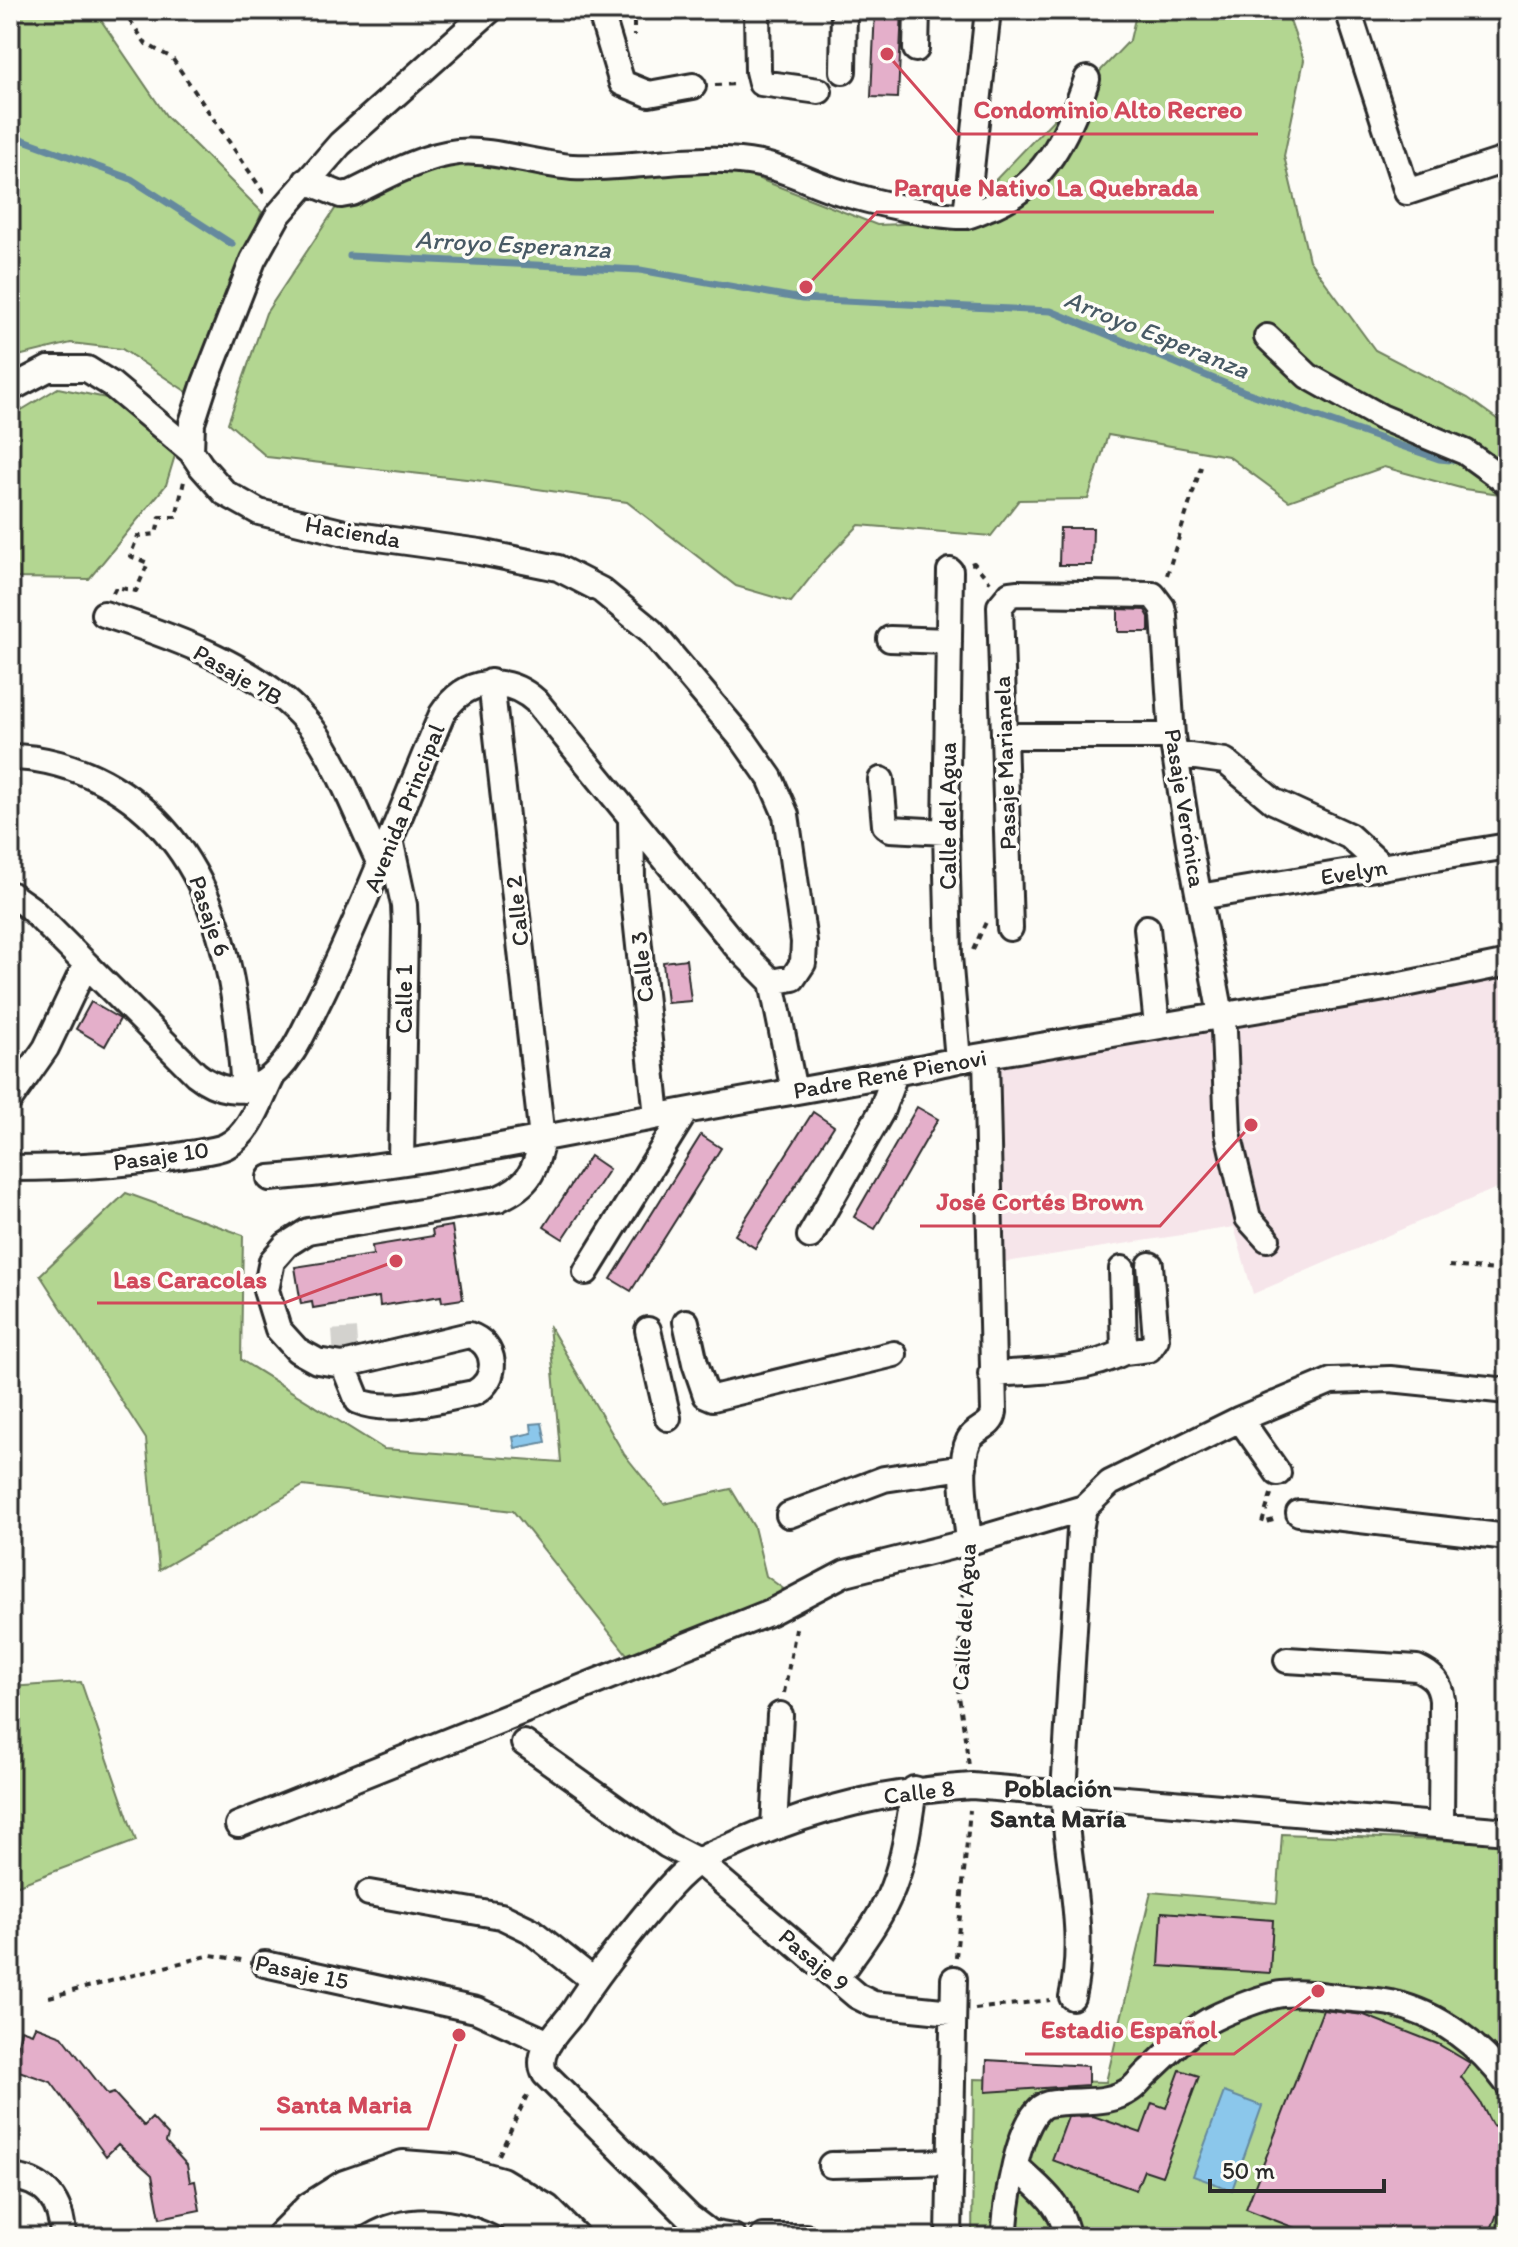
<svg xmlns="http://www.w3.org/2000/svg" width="1518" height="2247" viewBox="0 0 1518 2247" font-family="Itim,sans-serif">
<rect width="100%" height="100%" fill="#fdfcf7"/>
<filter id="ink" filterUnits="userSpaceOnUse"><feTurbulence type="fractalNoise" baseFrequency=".0125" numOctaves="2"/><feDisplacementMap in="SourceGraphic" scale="16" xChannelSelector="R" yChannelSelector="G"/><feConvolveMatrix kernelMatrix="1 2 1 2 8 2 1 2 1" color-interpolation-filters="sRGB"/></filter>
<g filter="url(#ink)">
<path fill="#f6e5ea" d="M 1508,977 L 1508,1183 L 1253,1294 L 1234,1227 L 1005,1262 L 989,1067 Z"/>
<path fill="#b3d691" stroke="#6f805e" stroke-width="2" d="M 10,10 L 94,10 L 167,117 L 262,212 L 187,392 L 122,349 L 71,343 L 10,358 Z
M 1137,10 L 1286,10 L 1304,60 L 1284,156 L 1309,260 L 1375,350 L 1468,398 L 1508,427 L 1508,495 L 1464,489 L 1384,467 L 1289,501 L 1228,456 L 1108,435 L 1088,499 L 1019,500 L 991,536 L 859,525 L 822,563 L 791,602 L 736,586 L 627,502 L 475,480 L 267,457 L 228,423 L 266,313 L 335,209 L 387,163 L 463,141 L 593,177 L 731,168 L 877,225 L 955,222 L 1130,40 Z
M 58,388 L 111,399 L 176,452 L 166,485 L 89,579 L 10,578 L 10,417 Z
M 126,1193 L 243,1235 L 241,1360 L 384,1449 L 561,1462 L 549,1325 L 624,1454 L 664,1504 L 731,1489 L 754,1527 L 766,1576 L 793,1596 L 630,1658 L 513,1511 L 303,1486 L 159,1570 L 146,1439 L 40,1275 Z
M 81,1682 L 136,1841 L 10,1888 L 10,1687 Z
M 1282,1834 L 1508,1843 L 1508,2237 L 972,2237 L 974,2079 L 1106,2082 L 1151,1892 L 1277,1903 Z"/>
<path fill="#8bc7eb" stroke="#65899e" stroke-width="2" d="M 542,1423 L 546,1442 L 515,1448 L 513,1437 L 532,1433 L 531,1424 Z
M 1224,2092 L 1262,2106 L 1232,2190 L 1193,2176 Z"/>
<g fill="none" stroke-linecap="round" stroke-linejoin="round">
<path stroke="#65899e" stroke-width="7" d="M 10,135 L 131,179 L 232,244
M 350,256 L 640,270 L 802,299 L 1051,311 L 1243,391 L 1439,459 L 1462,461
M 1494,464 L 1508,465"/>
</g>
<path fill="#e4afca" stroke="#2b2b2b" stroke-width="2" d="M 875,10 L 902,10 L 898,98 L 871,97 Z
M 1060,528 L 1093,528 L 1092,565 L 1059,565 Z
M 1118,609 L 1145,610 L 1149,617 L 1149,632 L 1118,632 Z
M 686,959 L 691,1001 L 667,1003 L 663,962 Z
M 91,1002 L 120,1019 L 105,1046 L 76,1029 Z
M 917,1107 L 938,1119 L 875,1229 L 854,1217 Z
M 813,1112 L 834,1126 L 755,1248 L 735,1235 Z
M 701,1135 L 721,1148 L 631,1291 L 611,1279 Z
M 590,1156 L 609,1169 L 563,1239 L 544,1227 Z
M 452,1226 L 463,1299 L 442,1302 L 441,1296 L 380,1306 L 379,1297 L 313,1308 L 312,1302 L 301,1304 L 295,1267 L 373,1255 L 372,1246 L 433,1236 L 432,1229 Z
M 1162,1912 L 1273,1920 L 1270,1973 L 1159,1966 Z
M 1323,2010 L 1364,2015 L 1438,2044 L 1470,2063 L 1461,2077 L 1480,2102 L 1492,2125 L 1508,2131 L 1508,2186 L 1488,2237 L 1318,2237 L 1246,2209 Z
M 35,2026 L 62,2036 L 108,2095 L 114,2093 L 144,2126 L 152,2118 L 168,2135 L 166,2142 L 187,2165 L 190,2182 L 195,2181 L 200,2210 L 160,2218 L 152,2175 L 118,2144 L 106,2156 L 51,2082 L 13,2069 L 21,2029 L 32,2033 Z
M 987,2060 L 1088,2066 L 1088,2085 L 986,2092 Z
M 1180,2070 L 1199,2076 L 1162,2176 L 1144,2170 L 1136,2190 L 1052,2160 L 1068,2117 L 1093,2116 L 1141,2133 L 1152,2103 L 1166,2108 Z"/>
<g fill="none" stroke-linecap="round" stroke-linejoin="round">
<path stroke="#d3d2ce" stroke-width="24" stroke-dasharray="24 12" stroke-linecap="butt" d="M 344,1329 L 347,1374"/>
<defs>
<path id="minor" d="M 490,10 L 340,144 L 278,215 L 253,260 L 205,383 L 192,423 L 191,451 L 201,466 L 225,493 L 259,512 L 349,534 L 480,552 L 558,568 L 601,590 L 651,631 L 744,741 L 770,778 L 786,815 L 804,942 L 803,963 L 793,978 L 772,982
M 600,10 L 622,83 L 649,94 L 693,86
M 757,10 L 758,71 L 761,83 L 819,91
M 1348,10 L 1407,192 L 1508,159
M 916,49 L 917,10
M 843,71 L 844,10
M 306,181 L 341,195 L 352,193 C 385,177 421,156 458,152 C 488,148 539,165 572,167 C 634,170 698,152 760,164 C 787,169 813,184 840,192 C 868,201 936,217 965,216 C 972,215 980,211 987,208 C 1044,188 1069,132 1087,79
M 966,216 L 988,10
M 1267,337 L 1308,376 L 1381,417 L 1465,452 L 1508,483
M 10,389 L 48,369 L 87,369 L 111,384 L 191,451
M 950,571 L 946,832 L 949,956 L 958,1060
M 104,614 C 174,637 264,668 311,727 C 337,760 361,825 380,864
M 890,639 L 949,641
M 1006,736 L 1172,736
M 1175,754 L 1225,761 L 1273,801 L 1349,836 L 1383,867
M 10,757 C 42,757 76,767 104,782 C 217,843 236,973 244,1090
M 881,780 L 885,825 L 890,829 L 946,832
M 631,819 L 632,880 L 657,1116
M 390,839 L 404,905 L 405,926 L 401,1161
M 10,894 L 30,908 L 196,1074 C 216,1090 241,1096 264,1082 C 293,1063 306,1025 321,996 C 366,904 402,808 442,714 C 465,678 505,674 536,701 L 736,946 L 772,982 L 794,1091
M 1199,897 L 1508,846
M 1010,928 L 1000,606 L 1010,594 L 1018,593 L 1153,595 L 1162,607 L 1164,615 L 1172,736 L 1191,855 L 1224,1031 L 1228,1133 L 1248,1218 L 1267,1239
M 1147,928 L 1157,1026
M 11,1098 L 46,1048 L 85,966
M 10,1168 C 70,1168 131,1165 189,1154 C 200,1152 216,1151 226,1146 C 251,1134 261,1098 273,1075
M 270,1178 C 399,1168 527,1141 654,1117 C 755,1097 858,1082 958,1060 L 1391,987 L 1508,963
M 810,1236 L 881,1112 L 895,1074
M 586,1272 L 685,1112
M 686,1322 L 695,1363 L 706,1395 L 713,1398 L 894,1354
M 648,1330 L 668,1418
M 1124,1352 L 1149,1349 L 1156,1339 L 1150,1265
M 347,1374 L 358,1401 C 390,1415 440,1399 474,1393 C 500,1379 497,1344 469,1335 L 343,1365 L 317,1361 L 297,1350 L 278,1329 L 266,1290 L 272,1261 L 286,1245 L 308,1231 L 498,1199 C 529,1185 535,1172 542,1139 L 491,682
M 991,1374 C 1035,1371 1085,1372 1124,1352 L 1122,1269
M 1240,1419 L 1278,1473
M 1299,1513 L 1508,1537
M 789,1515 L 884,1479 L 964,1467
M 969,1542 C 967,1515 957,1464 969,1440 C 976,1427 992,1428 994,1412 L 986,1056
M 1287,1660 L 1417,1668 C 1433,1675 1440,1683 1442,1700 L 1441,1824
M 524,1743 L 667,1845 L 698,1861 L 857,1996 L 873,2004 L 952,2012
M 238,1825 L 771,1612 L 845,1573 L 969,1542 L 1084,1508
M 774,1827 L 780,1715
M 369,1893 L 501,1916 L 530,1930 L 593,1980
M 265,1964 L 476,2010 L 549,2043
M 837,1978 C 857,1949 880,1921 893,1887 C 905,1856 909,1822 914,1789
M 1072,1997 C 1088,1930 1065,1860 1064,1793 L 1080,1530 L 1084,1508 L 1110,1483 L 1240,1419 L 1331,1381 L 1390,1379 L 1508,1391
M 831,2165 L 949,2162
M 1016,2166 C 1039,2189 1062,2202 1067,2237
M 10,2177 C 46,2180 62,2202 63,2237
M 733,2237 L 710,2233 L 689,2217 L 545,2074 C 533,2052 561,2029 573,2012 C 595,1977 620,1946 646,1914 C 661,1896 678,1875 697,1862 C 710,1853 728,1848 742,1841 C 818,1807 889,1791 972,1786 L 1508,1831
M 763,2237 L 805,2237
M 949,2237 L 954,1979
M 1005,2237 C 1004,2211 1019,2110 1048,2104 C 1076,2098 1106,2107 1131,2089 C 1137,2085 1142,2077 1148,2072 C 1168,2054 1189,2030 1214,2018 C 1230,2010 1265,1996 1282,1994 C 1302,1992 1323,1995 1343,1998 C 1359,2000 1375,2000 1391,2003 C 1440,2014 1480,2045 1508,2084"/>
<path id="major" d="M 281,2237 L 310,2208 L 345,2186 L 403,2166 L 455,2170 L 501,2183 L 546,2210 L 573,2237
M 322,2237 C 333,2228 344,2218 356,2211 C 414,2177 492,2192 540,2237"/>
</defs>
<use href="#minor" stroke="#2b2b2b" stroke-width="30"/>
<use href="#major" stroke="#2b2b2b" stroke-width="36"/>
<path stroke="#2b2b2b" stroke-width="4" stroke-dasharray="6 6" stroke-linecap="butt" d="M 123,10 L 146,44 L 172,58 L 266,196
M 634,10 L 634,36
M 715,85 L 739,84
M 971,564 L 974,563 L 990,582
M 1167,575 L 1201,467
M 113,593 L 116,587 L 136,591 L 148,563 L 130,556 L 138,536 L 156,534 L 160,517 L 176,517 L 184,481
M 973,950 L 986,922
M 1449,1266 L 1508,1271
M 1271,1494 L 1262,1523 L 1278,1519
M 964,1567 L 958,1689 L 969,1766
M 784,1693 L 797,1623
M 956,1957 L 970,1810
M 49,1997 L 211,1955 L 242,1960
M 975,2009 L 1050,2000
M 499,2155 L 529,2091"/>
<use href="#minor" stroke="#fdfcf7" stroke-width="24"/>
<use href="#major" stroke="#fdfcf7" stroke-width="30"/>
</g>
</g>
<g text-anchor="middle" stroke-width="7" stroke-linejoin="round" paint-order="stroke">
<g font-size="24" fill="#2b2b2b" stroke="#fdfcf7">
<text transform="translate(353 532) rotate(10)" y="8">Hacienda</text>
<text transform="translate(238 675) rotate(30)" y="8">Pasaje 7B</text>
<text transform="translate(1005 763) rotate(-92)" y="8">Pasaje Marianela</text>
<text transform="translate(404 808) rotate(-68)" y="8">Avenida Principal</text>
<text transform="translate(1185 808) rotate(81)" y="8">Pasaje Verónica</text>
<text transform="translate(948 816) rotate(-90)" y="8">Calle del Agua</text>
<text transform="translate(1354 872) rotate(-9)" y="8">Evelyn</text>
<text transform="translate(517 911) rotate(-96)" y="8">Calle 2</text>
<text transform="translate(210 916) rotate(71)" y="8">Pasaje 6</text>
<text transform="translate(642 967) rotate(-96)" y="8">Calle 3</text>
<text transform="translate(404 999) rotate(-90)" y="8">Calle 1</text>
<text transform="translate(890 1074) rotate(-10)" y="8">Padre René Pienovi</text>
<text transform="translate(161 1156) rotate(-8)" y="8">Pasaje 10</text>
<text transform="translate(964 1617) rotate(-87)" y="8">Calle del Agua</text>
<text transform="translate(919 1792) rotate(-7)" y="8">Calle 8</text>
<text transform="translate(814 1960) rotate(40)" y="8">Pasaje 9</text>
<text transform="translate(302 1972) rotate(12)" y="8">Pasaje 15</text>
</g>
<g font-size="26" font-style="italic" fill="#485a65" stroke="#fdfcf7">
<text transform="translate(513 244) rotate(3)" y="9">Arroyo Esperanza</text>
<text transform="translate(1157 334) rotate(22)" y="9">Arroyo Esperanza</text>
</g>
<g font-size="26" font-weight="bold" fill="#2b2b2b" stroke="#fdfcf7">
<text x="1058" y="1797">Población<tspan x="1058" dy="30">Santa María</tspan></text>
</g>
</g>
<path fill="none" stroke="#d1495b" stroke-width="3" d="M887 54L957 134H1258M806 287L877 212H1214M1251 1125L1160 1226H920M396 1261L284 1303H97M1318 1991L1234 2054H1025M459 2035L428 2129H260"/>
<g fill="#d1495b" stroke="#fdfcf7" stroke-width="3">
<circle cx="887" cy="54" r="8"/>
<circle cx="806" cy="287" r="8"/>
<circle cx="1251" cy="1125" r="8"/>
<circle cx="396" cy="1261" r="8"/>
<circle cx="1318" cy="1991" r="8"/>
<circle cx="459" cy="2035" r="8"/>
</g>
<g font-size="26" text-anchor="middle" font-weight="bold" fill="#d1495b" stroke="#fdfcf7" stroke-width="7" stroke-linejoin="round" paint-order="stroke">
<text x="1108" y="118">Condominio Alto Recreo</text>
<text x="1046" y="196">Parque Nativo La Quebrada</text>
<text x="1040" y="1210">José Cortés Brown</text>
<text x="190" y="1288">Las Caracolas</text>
<text x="1129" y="2038">Estadio Español</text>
<text x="344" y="2113">Santa Maria</text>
</g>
<rect width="1518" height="2247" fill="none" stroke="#fdfcf7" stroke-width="40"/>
<rect x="20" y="20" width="1478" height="2207" fill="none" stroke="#2b2b2b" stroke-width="3" filter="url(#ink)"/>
<path d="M1210 2179v12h174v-12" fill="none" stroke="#2b2b2b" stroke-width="4"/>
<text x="1222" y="2179" font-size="24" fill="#2b2b2b" stroke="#fdfcf7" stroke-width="6" paint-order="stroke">50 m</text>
</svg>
